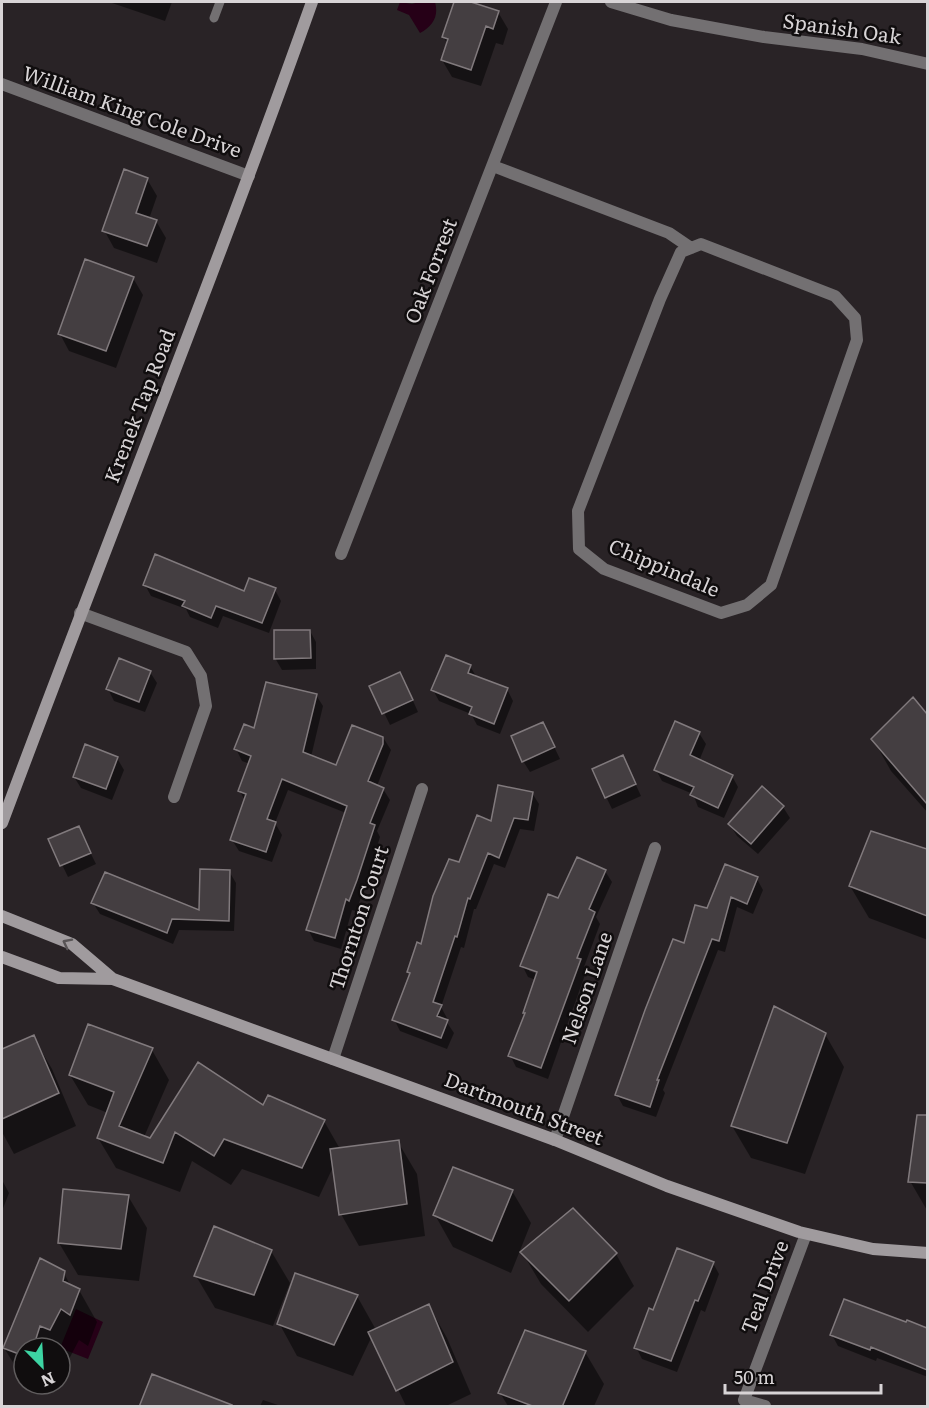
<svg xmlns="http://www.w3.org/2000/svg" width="929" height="1408" viewBox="0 0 929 1408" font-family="Literata,serif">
<rect width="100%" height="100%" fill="#292326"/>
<path fill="#260017" d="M 400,2 L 412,4 L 419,2 L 435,2 C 439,16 433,26 420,33 L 409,15 L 397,10 Z
M 76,1309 L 103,1322 L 88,1359 L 60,1348 Z"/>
<path fill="#0007" fill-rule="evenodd" d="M 109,2 L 172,2 L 165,21 Z
M 456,2 L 466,2 L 498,12 L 508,29 L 503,45 L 496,43 L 481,86 L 452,77 L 442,60 L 448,44 L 443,37 Z
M 147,179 L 157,196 L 149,219 L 156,221 L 166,238 L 157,263 L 114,248 L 104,230 Z
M 133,278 L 143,295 L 116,368 L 69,351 L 60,334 Z
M 145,585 L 245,593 L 275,590 L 281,601 L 269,633 L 223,616 L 218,628 L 190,617 L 186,609 L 151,596 Z
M 310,631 L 316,642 L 316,669 L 282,670 L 275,658 Z
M 470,666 L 477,678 L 507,689 L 513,701 L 500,734 L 477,725 L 471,714 L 439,701 L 433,690 Z
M 150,672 L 157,683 L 145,712 L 114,701 L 108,689 Z
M 406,685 L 418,712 L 390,725 L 371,686 Z
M 316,695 L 323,706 L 311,757 L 337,767 L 353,727 L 384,739 L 391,750 L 377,786 L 383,789 L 390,800 L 377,831 L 380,837 L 363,892 L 356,911 L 352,910 L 341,949 L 314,941 L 308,929 L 346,813 L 288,790 L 275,823 L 282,835 L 272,862 L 239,851 L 232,840 L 245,801 L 240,791 L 250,764 L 242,761 L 236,749 L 255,730 Z
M 913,699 L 928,716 L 928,813 L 891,771 L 873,739 Z
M 543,724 L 560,759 L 530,772 L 523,761 Z
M 699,733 L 706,744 L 699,761 L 732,776 L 738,787 L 724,818 L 698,807 L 693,794 L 662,781 L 656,770 Z
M 623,757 L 641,796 L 612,809 L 593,770 Z
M 117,758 L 124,770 L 112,800 L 81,788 L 74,777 Z
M 762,788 L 783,807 L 790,818 L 758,854 L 737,836 L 730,825 Z
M 532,793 L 539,804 L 534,831 L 520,829 L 505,868 L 494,864 L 476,909 L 474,909 L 464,948 L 461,947 L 441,1007 L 447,1018 L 446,1021 L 454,1033 L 447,1049 L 400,1031 L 394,1019 L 410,976 L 408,972 L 459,864 L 492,823 Z
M 78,828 L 96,864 L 68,877 L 50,840 Z
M 872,832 L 928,851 L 928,940 L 869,918 L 850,886 Z
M 229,871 L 236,883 L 234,931 L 179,930 L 173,944 L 100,914 L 93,903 L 200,912 Z
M 605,871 L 612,882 L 596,917 L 600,924 L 584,967 L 586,972 L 548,1079 L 516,1067 L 510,1055 L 526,1014 L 536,980 L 528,977 L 522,965 L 559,900 ZM 529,967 L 545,973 L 543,976 L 529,971 Z
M 757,879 L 763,890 L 753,914 L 737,907 L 725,952 L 718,950 L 663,1090 L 665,1093 L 656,1117 L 623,1106 L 617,1095 L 685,945 L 708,910 Z
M 825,1034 L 844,1067 L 805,1174 L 751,1158 L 732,1126 Z
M 33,1037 L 52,1069 L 76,1126 L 14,1154 L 2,1132 L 2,1051 Z
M 152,1050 L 169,1080 L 144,1137 L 151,1140 L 198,1064 L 264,1108 L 324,1121 L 340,1149 L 398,1142 L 417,1174 L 425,1236 L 359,1246 L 341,1214 L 334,1165 L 319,1197 L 242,1169 L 231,1185 L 192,1161 L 180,1192 L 116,1168 L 98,1138 L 108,1113 L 88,1105 L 70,1075 Z
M 928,1127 L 928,1212 L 910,1181 L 915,1139 Z
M 2,1180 L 9,1193 L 2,1211 Z
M 512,1191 L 531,1223 L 511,1273 L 453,1247 L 435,1215 Z
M 128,1196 L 147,1228 L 139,1281 L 78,1275 L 59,1243 Z
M 271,1251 L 290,1283 L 273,1326 L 215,1308 L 196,1276 Z
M 522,1252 L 616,1254 L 634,1286 L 588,1332 L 541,1284 Z
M 713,1263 L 719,1274 L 705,1312 L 701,1310 L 677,1372 L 642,1359 L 636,1347 L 654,1312 Z
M 63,1271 L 71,1287 L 79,1290 L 97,1322 L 88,1346 L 79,1340 L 68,1361 L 60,1358 L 60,1348 L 24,1348 L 24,1380 L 4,1348 Z
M 357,1296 L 375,1328 L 374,1332 L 429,1306 L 447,1338 L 471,1394 L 446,1406 L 406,1406 L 372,1336 L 353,1376 L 297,1356 L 279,1323 Z
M 908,1322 L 928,1329 L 928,1377 L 877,1358 L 876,1361 L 838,1346 L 832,1335 L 907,1324 Z
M 585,1352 L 604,1384 L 594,1406 L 508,1406 L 500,1393 Z
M 33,1384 L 49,1384 L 47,1390 Z
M 263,1400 L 281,1406 L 260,1406 Z"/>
<path fill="#443e41" stroke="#817a7d" stroke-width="1.5" d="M 454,2 L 471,2 L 499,11 L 493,29 L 486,26 L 471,70 L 441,60 L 448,39 L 442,37 Z
M 124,169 L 148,178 L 136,213 L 157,220 L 147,246 L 102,231 Z
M 85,259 L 134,277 L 106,351 L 58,334 Z
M 155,554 L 244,591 L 249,578 L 276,588 L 262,623 L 216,606 L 211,618 L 182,606 L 185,601 L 143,585 Z
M 274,630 L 310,630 L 311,658 L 274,659 Z
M 446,655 L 471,665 L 468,673 L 508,688 L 494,724 L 469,714 L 472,707 L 431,690 Z
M 119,658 L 151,671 L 139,702 L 106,689 Z
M 400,672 L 413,700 L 382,714 L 369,686 Z
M 266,682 L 317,694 L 303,752 L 336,765 L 352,725 L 383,737 L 383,744 L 368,781 L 384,788 L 370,823 L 375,825 L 357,880 L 349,901 L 346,899 L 335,938 L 306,930 L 347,806 L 282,779 L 267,819 L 276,822 L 266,852 L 230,840 L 246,794 L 238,791 L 251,756 L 234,749 L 244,724 L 254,728 Z
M 913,697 L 927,714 L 927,804 L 871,739 Z
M 675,721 L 700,732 L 690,755 L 733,775 L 718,808 L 690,795 L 694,787 L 654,770 Z
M 543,722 L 555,747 L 522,762 L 511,736 Z
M 85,744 L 118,757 L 106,789 L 73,777 Z
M 623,755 L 636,784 L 605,798 L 592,769 Z
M 498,785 L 533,792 L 528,820 L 514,818 L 499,858 L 488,853 L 470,899 L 468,898 L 457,937 L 455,936 L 433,1002 L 442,1005 L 437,1016 L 448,1020 L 441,1038 L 392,1020 L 410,973 L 407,972 L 417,942 L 421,944 L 433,896 L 449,859 L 459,862 L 477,815 L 491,821 Z
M 762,786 L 784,806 L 751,844 L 728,824 Z
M 79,826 L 91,853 L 60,866 L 48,839 Z
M 871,831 L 927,849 L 927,916 L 849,886 Z
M 577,857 L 606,870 L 589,909 L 595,912 L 577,958 L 581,959 L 541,1068 L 508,1056 L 525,1013 L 523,1013 L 537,972 L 520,966 L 548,894 L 558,898 Z
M 725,864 L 758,877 L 747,904 L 731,897 L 719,941 L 712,939 L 657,1080 L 659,1080 L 650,1107 L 615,1095 L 645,1010 L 673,939 L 684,943 L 695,905 L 707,908 Z
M 200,869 L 230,870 L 229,921 L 172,919 L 167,933 L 91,903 L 105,872 L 199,910 Z
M 774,1006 L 826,1033 L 787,1143 L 731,1126 Z
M 88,1024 L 153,1048 L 119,1126 L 150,1138 L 198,1062 L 263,1105 L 268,1095 L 325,1120 L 302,1168 L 224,1139 L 214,1156 L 175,1132 L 163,1163 L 97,1138 L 114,1092 L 69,1075 Z
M 34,1035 L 59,1093 L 2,1119 L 2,1049 Z
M 917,1115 L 927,1115 L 927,1183 L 908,1182 Z
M 399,1140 L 407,1204 L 339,1215 L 330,1149 Z
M 453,1167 L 513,1190 L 492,1241 L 433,1215 Z
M 63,1189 L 129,1195 L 121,1249 L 58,1243 Z
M 573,1208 L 617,1253 L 569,1301 L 520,1252 Z
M 214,1226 L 272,1250 L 254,1295 L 194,1276 Z
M 677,1248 L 714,1262 L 698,1301 L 695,1300 L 671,1361 L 634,1348 L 649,1308 L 653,1310 Z
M 40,1258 L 65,1271 L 63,1281 L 80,1289 L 70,1315 L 61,1309 L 50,1330 L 40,1326 L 33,1348 L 24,1348 L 24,1356 L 3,1348 Z
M 295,1273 L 358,1295 L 334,1345 L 277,1324 Z
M 844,1299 L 906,1322 L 907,1320 L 927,1328 L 927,1370 L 871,1347 L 870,1350 L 830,1335 Z
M 429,1304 L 453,1362 L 396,1391 L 368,1332 Z
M 525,1330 L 586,1351 L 562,1407 L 535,1407 L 498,1393 Z
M 152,1374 L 232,1405 L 231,1407 L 139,1407 Z"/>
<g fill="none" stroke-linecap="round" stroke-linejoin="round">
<path stroke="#737072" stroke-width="9" d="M 214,18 L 220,2"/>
<path stroke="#737072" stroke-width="12" d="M 611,2 L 671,20 L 764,37 L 862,49 L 928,64
M 2,84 L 249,176
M 493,166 L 669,233 L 691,248
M 701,244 L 835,296 L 855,318 L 857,340 L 771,585 L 747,605 L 721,613 L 604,569 L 579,549 L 578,511 L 660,299 L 681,252 Z
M 341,554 L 556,2
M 80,613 L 186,652 L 201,676 L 206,706 L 174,797
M 333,1059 L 422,789
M 555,1140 L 655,848
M 765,1406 L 744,1400 L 806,1234"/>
<path stroke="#a09b9e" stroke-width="12" d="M 2,823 C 104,549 214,277 312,2
M 2,916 L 72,944 L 113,979
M 2,957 L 59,978 L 113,979 L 555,1140 L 667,1186 L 799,1232 L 873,1249 L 928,1253"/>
</g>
<defs><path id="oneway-chevron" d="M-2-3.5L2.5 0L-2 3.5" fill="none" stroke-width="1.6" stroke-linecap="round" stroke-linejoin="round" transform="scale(1.5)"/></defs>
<use stroke="#585456" href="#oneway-chevron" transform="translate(67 943) rotate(-153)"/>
<g text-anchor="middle" stroke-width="5" stroke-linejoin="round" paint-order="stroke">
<g font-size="20" fill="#d8d4d6" stroke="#100d0e">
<text transform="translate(842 29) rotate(8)" y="7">Spanish Oak</text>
<text transform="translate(132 112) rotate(20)" y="7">William King Cole Drive</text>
<text transform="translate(431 271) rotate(-69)" y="7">Oak Forrest</text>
<text transform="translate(140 406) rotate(-69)" y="7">Krenek Tap Road</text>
<text transform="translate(664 568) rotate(23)" y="7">Chippindale</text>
<text transform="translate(359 918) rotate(-72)" y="7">Thornton Court</text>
<text transform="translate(587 988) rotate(-71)" y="7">Nelson Lane</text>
<text transform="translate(524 1109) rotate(21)" y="7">Dartmouth Street</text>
<text transform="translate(765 1287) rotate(-69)" y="7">Teal Drive</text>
</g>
</g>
<rect width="929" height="1408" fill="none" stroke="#d8d4d6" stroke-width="6"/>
<g transform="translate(42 1366) rotate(156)"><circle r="28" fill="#100d0e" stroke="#605d5e" stroke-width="1.5"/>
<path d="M0-4.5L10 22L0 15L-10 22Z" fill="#3dd4a3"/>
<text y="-9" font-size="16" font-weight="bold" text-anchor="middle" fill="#d8d4d6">N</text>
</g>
<path d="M725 1384v9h156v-9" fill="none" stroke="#d8d4d6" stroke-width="3"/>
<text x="734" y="1384" font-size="18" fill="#d8d4d6" stroke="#100d0e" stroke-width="4.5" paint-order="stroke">50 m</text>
</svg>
